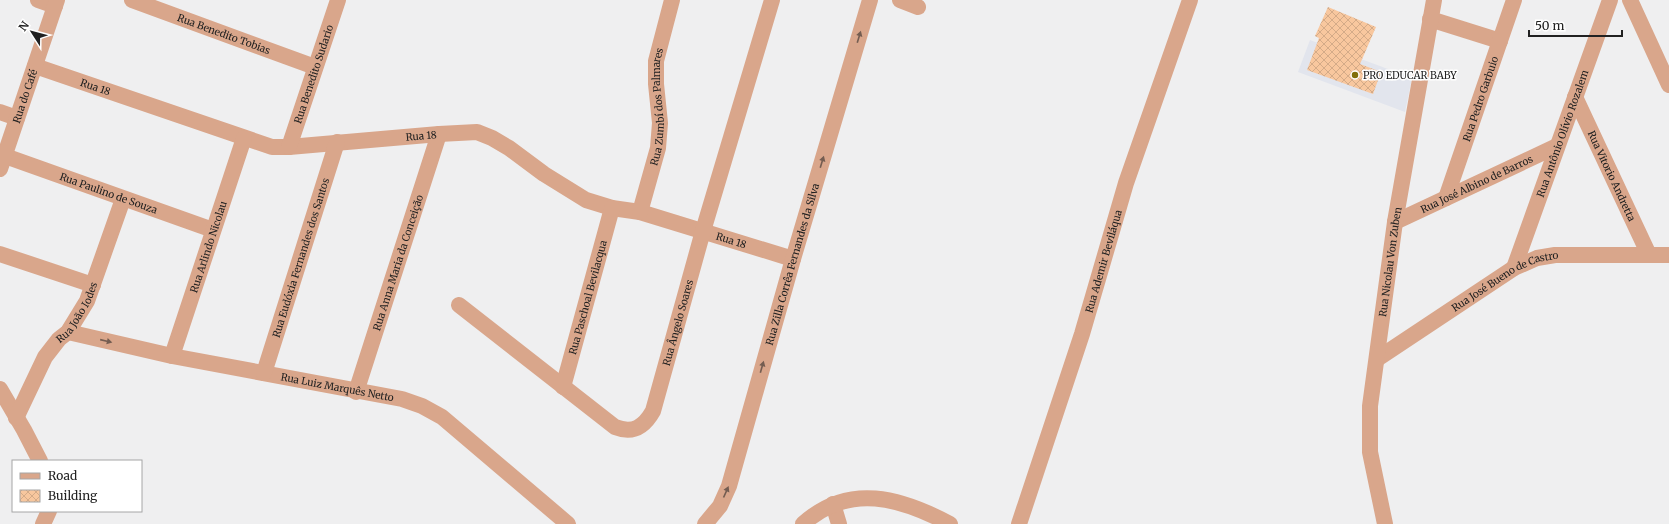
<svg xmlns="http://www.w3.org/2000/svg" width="1669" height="524" viewBox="0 0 1669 524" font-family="Merriweather,serif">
<defs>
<pattern id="building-cross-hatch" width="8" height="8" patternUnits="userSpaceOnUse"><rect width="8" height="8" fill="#f8c79e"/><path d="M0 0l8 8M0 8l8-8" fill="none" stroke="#d4ab88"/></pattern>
</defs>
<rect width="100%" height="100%" fill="#efeff0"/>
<path fill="#e2e5ed" d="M 1310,40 L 1412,78 L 1405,112 L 1298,72 Z"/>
<path fill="url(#building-cross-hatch)" d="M 1328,7 L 1376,27 L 1360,64 L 1381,72 L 1373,94 L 1307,70 L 1319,38 L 1315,36 Z"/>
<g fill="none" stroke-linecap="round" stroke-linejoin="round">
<g stroke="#d9a68b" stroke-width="16">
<path d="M 38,0 L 55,6"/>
<path id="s1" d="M 132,0 L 315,67"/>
<path d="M 900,0 L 918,7"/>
<path d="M 1630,0 L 1669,85"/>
<path d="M 1430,19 L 1500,41"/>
<path id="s2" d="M 35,66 L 272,147 L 289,147 L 439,134 L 477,132 L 492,138 L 509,148 L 544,174 L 586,200 L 612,208 L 640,212 L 793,259"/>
<path id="s3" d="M 1575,97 L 1649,255"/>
<path d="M 0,112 L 17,118"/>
<path id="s4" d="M 289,147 L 338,0"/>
<path id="s5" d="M 5,156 L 213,230"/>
<path id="s6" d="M 0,169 L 57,0"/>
<path id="s7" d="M 1446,198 L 1514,0"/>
<path id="s8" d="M 640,212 L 658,148 L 660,123 L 656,84 L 656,61 L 672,0"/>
<path id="s9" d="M 1395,222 L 1557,146"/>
<path d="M 0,254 L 93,285"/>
<path id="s10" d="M 1514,268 L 1610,0"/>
<path id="s11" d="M 459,305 L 615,427 C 633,434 644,427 653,411 L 703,231 L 772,0"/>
<path id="s12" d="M 68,332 L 172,356 L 402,399 L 422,406 L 442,417 L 568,524"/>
<path id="s13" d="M 172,356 L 244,138"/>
<path id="s14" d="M 1377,359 L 1514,268 L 1537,258 L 1555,255 L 1669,255"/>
<path id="s15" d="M 264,373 L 337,142"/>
<path id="s16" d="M 563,387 L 612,208"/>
<path d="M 0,389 L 24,430 L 40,461"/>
<path id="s17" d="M 356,392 L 439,134"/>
<path id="s18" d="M 16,418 L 45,357 L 59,339 L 68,332 L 87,301 L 123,199"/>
<path d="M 833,504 L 839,524"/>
<path d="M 43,524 L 49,511"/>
<path id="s19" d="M 705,524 L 720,506 L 729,486 L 793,259 L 870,0"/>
<path d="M 803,524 C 849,482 901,498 950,524"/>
<path id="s20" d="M 1019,524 L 1082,334 L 1126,183 L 1190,0"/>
<path id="s21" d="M 1385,524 L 1370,452 L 1370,406 L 1395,222 L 1434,0"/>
</g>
</g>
<defs><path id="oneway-solid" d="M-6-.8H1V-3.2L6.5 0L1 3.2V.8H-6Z"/></defs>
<g fill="#745d51">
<use href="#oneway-solid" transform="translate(859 37) rotate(-73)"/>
<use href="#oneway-solid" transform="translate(822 162) rotate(-73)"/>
<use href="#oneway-solid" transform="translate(106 341) rotate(13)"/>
<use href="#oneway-solid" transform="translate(762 367) rotate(-74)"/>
<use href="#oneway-solid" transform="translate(726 492) rotate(-66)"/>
</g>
<circle fill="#806e0a" stroke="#fff" stroke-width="1.5" cx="1355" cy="75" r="4"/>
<g text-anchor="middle" stroke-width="3" stroke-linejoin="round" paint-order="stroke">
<g font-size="10" fill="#212121" stroke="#fff">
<text dy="4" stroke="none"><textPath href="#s1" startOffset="98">Rua Benedito Tobias</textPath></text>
<text dy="4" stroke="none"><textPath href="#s4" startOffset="77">Rua Benedito Sudario</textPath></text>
<text dy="4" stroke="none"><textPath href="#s2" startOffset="64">Rua 18</textPath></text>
<text dy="4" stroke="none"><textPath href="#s6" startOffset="77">Rua do Café</textPath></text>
<text dy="4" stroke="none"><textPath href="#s7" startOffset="105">Rua Pedro Garbuio</textPath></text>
<text dy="4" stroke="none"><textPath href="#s8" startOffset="108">Rua Zumbí dos Palmares</textPath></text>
<text dy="4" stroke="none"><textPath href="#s10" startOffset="143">Rua Antônio Olívio Rozalem</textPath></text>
<text dy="4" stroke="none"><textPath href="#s2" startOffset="400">Rua 18</textPath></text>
<text dy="4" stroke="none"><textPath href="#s3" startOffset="87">Rua Vitorio Andretta</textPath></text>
<text dy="4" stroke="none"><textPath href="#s9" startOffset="90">Rua José Albino de Barros</textPath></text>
<text dy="4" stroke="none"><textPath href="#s5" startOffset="110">Rua Paulino de Souza</textPath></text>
<text dy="4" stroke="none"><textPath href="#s2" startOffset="736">Rua 18</textPath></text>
<text dy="4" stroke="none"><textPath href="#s13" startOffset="115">Rua Arlindo Nicolau</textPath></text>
<text dy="4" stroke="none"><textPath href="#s15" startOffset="121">Rua Eudóxia Fernandes dos Santos</textPath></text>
<text dy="4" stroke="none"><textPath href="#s20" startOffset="276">Rua Ademir Beviláqua</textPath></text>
<text dy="4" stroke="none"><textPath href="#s21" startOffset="265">Rua Nicolau Von Zuben</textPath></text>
<text dy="4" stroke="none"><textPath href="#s17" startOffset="136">Rua Anna Maria da Conceição</textPath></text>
<text dy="4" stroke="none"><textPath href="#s19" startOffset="276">Rua Zilla Corrêa Fernandes da Silva</textPath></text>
<text dy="4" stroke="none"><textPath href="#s14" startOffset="151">Rua José Bueno de Castro</textPath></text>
<text dy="4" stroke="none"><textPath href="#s16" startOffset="93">Rua Paschoal Bevilacqua</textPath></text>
<text dy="4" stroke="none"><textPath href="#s18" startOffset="123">Rua João Iodes</textPath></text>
<text dy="4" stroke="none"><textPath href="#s11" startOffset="336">Rua Ângelo Soares</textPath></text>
<text dy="4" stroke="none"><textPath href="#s12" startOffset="275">Rua Luiz Marquês Netto</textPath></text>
</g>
<g font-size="10" fill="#212121" stroke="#fff" text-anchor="start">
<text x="1363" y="79">PRO EDUCAR BABY</text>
</g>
</g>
<rect x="12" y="460" width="130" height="52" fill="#ffffff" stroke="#a6a6a6"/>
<rect x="20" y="473" width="20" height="6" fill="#d9a68b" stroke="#a6a6a6"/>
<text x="48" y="480" font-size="12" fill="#212121">Road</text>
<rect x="20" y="490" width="20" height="12" fill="url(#building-cross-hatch)" stroke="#a6a6a6"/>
<text x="48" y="500" font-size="12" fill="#212121">Building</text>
<g transform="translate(32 32) rotate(306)" stroke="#ffffff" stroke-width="3" paint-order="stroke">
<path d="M0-3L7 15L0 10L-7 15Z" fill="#212121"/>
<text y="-6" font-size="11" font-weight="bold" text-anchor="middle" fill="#212121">N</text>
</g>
<path d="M1529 30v6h93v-6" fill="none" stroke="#212121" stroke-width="2"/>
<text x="1535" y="30" font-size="12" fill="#212121" stroke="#ffffff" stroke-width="3" paint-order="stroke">50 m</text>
</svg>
